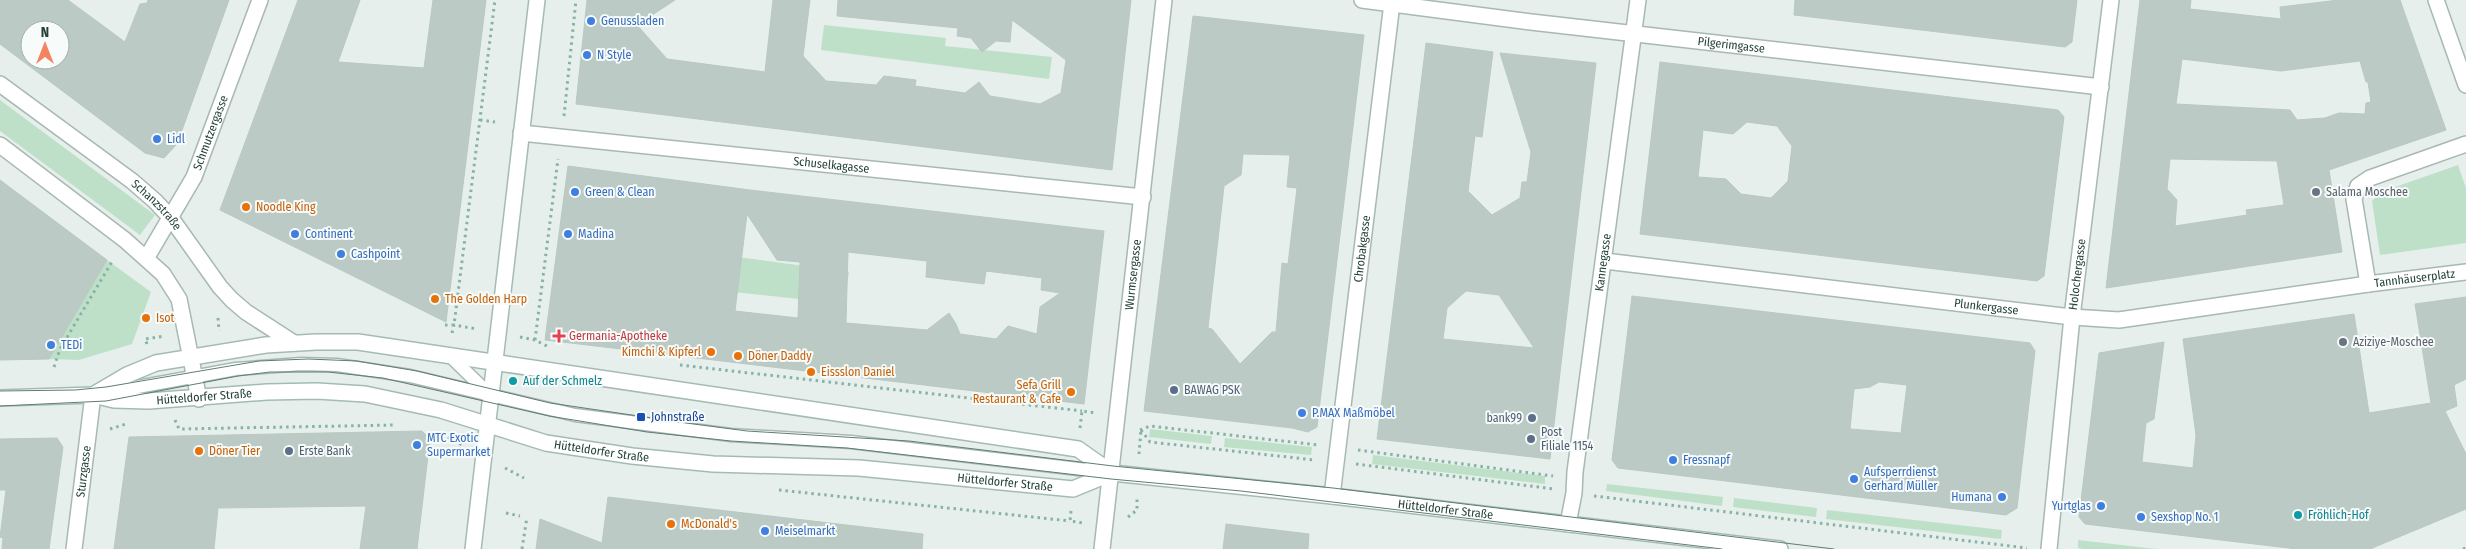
<svg xmlns="http://www.w3.org/2000/svg" width="2466" height="549" viewBox="0 0 2466 549" font-family="'Fira Sans Condensed',sans-serif">
<rect width="100%" height="100%" fill="#e6efeb"/>
<path fill="#bfe0c8" d="M 824,25 L 946,38 L 945,46 L 1052,57 L 1049,79 L 821,50 Z
M 0,100 L 155,215 L 140,235 L 0,131 Z
M 2458,165 L 2466,188 L 2466,243 L 2380,255 L 2372,201 L 2381,192 Z
M 655,246 L 849,272 L 847,285 L 799,282 L 799,299 L 715,290 Z
M 107,260 L 151,292 L 132,344 L 79,360 L 49,359 Z
M 1150,429 L 1212,436 L 1211,444 L 1149,437 Z
M 1225,438 L 1312,447 L 1311,455 L 1224,447 Z
M 1373,455 L 1545,476 L 1545,484 L 1372,464 Z
M 1607,484 L 1723,497 L 1722,506 L 1606,491 Z
M 1734,498 L 1817,508 L 1816,517 L 1733,507 Z
M 1827,510 L 2002,530 L 2001,539 L 1826,519 Z
M 2078,540 L 2156,549 L 2083,549 L 2078,548 Z"/>
<path fill="#bbcac4" stroke="#b8c9c2" fill-rule="evenodd" d="M 0,0 L 68,0 L 125,42 L 140,4 L 147,3 L 148,0 L 229,0 L 177,144 L 164,158 L 145,153 L 0,44 ZM 30,30 L 60,30 L 60,60 L 30,60 Z
M 298,0 L 360,0 L 338,62 L 424,68 L 433,0 L 486,0 L 446,322 L 220,210 Z
M 587,0 L 675,0 L 637,25 L 667,59 L 765,72 L 773,0 L 810,0 L 803,56 L 826,81 L 876,85 L 884,76 L 916,80 L 915,86 L 965,93 L 979,82 L 990,96 L 1040,104 L 1061,93 L 1066,60 L 1012,20 L 1010,42 L 996,41 L 982,52 L 971,38 L 957,36 L 958,28 L 837,16 L 838,0 L 1131,0 L 1112,170 L 576,104 Z
M 1795,0 L 2077,0 L 2072,42 L 2065,47 L 1794,15 Z
M 2140,0 L 2191,0 L 2190,9 L 2281,19 L 2280,7 L 2339,0 L 2400,0 L 2446,130 L 2329,170 L 2342,252 L 2106,288 ZM 2182,59 L 2281,71 L 2360,61 L 2366,82 L 2368,82 L 2371,102 L 2366,103 L 2365,114 L 2339,113 L 2325,118 L 2297,120 L 2290,110 L 2176,104 ZM 2170,159 L 2277,161 L 2284,205 L 2246,210 L 2247,215 L 2175,226 L 2177,200 L 2167,189 Z
M 1193,16 L 1364,35 L 1317,427 L 1308,432 L 1292,428 L 1144,411 ZM 1243,154 L 1290,155 L 1287,187 L 1297,188 L 1288,264 L 1282,263 L 1276,332 L 1272,332 L 1240,364 L 1212,329 L 1208,328 L 1224,186 L 1241,175 Z
M 1426,43 L 1493,52 L 1482,137 L 1475,136 L 1468,191 L 1492,215 L 1520,198 L 1522,182 L 1527,182 L 1531,152 L 1500,53 L 1596,63 L 1550,459 L 1377,439 ZM 1466,291 L 1499,295 L 1534,348 L 1443,339 L 1447,308 Z
M 1660,62 L 2058,110 L 2064,117 L 2044,276 L 2037,281 L 1640,234 ZM 1747,122 L 1777,126 L 1792,146 L 1788,181 L 1771,198 L 1741,194 L 1726,179 L 1698,177 L 1703,130 L 1733,134 Z
M 568,166 L 750,190 L 1104,231 L 1084,404 L 545,340 ZM 747,214 L 777,260 L 800,262 L 798,318 L 735,311 ZM 848,252 L 927,261 L 926,277 L 984,284 L 986,271 L 1042,278 L 1041,290 L 1060,293 L 1040,307 L 1037,334 L 1008,326 L 996,339 L 960,334 L 956,324 L 949,313 L 927,330 L 846,323 Z
M 0,180 L 107,260 L 49,359 L 0,360 Z
M 1632,296 L 2030,343 L 2035,351 L 2017,508 L 2006,515 L 1618,468 L 1612,460 ZM 1879,382 L 1907,385 L 1901,433 L 1850,429 L 1854,389 L 1870,387 Z
M 2466,297 L 2466,379 L 2454,385 L 2457,406 L 2445,411 L 2466,454 L 2466,509 L 2370,549 L 2297,549 L 2085,524 L 2079,517 L 2099,353 L 2164,342 L 2154,419 L 2146,423 L 2142,462 L 2193,468 L 2196,435 L 2183,339 L 2354,314 L 2369,413 L 2431,403 L 2415,304 Z
M 422,431 L 430,439 L 417,549 L 360,549 L 366,506 L 218,508 L 214,549 L 114,549 L 129,437 Z
M 57,438 L 63,447 L 49,549 L 2,549 L 3,538 L 0,537 L 6,490 L 0,490 L 0,439 Z
M 608,497 L 923,534 L 922,549 L 536,549 L 540,519 L 602,543 Z
M 1226,524 L 1309,534 L 1308,549 L 1223,549 Z"/>
<g fill="none" stroke-linecap="round" stroke-linejoin="round">
<defs>
<path id="service" d="M 449,355 L 490,395
M 99,394 L 236,369 L 301,364 L 337,365 L 410,376 L 575,415 L 731,435 L 851,442 L 1112,473"/>
<g id="minor">
<path id="s1" d="M 1362,0 L 1531,22 L 2101,87"/>
<path d="M 2436,0 L 2466,85"/>
<path id="s2" d="M 0,84 L 132,181 L 155,201 L 171,218 L 220,287 L 232,300 L 246,312 L 294,343"/>
<path id="s3" d="M 521,133 L 1143,197"/>
<path d="M 0,145 L 125,240 L 163,274 L 179,299 L 199,399"/>
<path id="s4" d="M 147,257 L 194,177 L 260,0"/>
<path id="s5" d="M 1605,261 L 2072,317 L 2119,320 L 2368,284 L 2466,272"/>
<path d="M 2368,284 L 2354,199 L 2358,186 L 2370,178 L 2466,144"/>
<path id="s6" d="M 1332,496 L 1392,3"/>
<path id="s7" d="M 1568,524 L 1574,493 L 1575,472 L 1638,0"/>
<path id="s8" d="M 74,549 L 93,395"/>
<path id="s9" d="M 1102,549 L 1164,0"/>
<path id="s10" d="M 2049,549 L 2072,317 L 2111,0"/>
</g>
<g id="secondary">
<path d="M 93,395 L 127,375 L 156,363 L 266,345 L 316,342 L 358,342 L 1078,449 L 1112,473"/>
<path id="s11" d="M 0,398 L 93,395 L 114,400 L 149,401 L 267,392 L 317,391 L 365,394 L 441,410 L 546,443 L 632,456 L 713,464 L 859,468 L 1073,489 L 1112,473 L 1332,496 L 1780,549"/>
<path d="M 473,549 L 537,0"/>
</g>
</defs>
<use href="#service" stroke="#a8b8b2" stroke-width="15"/>
<use href="#minor" stroke="#a8b8b2" stroke-width="18"/>
<use href="#secondary" stroke="#a4bbb3" stroke-width="18"/>
<path stroke="#86b3a5" stroke-width="3" stroke-dasharray="2.5 4" stroke-linecap="butt" d="M 564,116 L 576,0
M 480,120 L 495,122
M 218,318 L 219,331
M 445,325 L 454,325 L 495,0
M 452,333 L 454,325 L 477,329
M 520,337 L 535,340 L 547,346
M 535,340 L 558,159
M 147,344 L 145,339 L 165,336
M 680,365 L 1082,411
M 54,367 L 60,349 L 113,260
M 175,420 L 179,429 L 395,425
M 1080,428 L 1082,411 L 1096,413
M 110,429 L 126,424
M 1140,430 L 1150,426 L 1318,445
M 1141,430 L 1150,442 L 1315,460
M 448,437 L 464,446
M 1358,450 L 1553,476
M 1139,454 L 1141,430
M 1356,464 L 1554,489
M 505,468 L 524,478
M 779,490 L 1070,521
M 1594,496 L 2027,548
M 1071,511 L 1070,521 L 1083,523
M 506,513 L 520,516
M 1128,517 L 1137,510 L 1137,498
M 522,549 L 527,517
M 2463,549 L 2466,548"/>
<use href="#service" stroke="#fff" stroke-width="12"/>
<use href="#minor" stroke="#fff" stroke-width="15"/>
<use href="#secondary" stroke="#fff" stroke-width="15"/>
<path stroke="#5f7d75" stroke-width="1" d="M 0,391 L 75,390 L 106,387 L 259,361 L 308,359 L 357,361 L 417,371 L 550,403 L 686,423 L 747,431 L 909,441 L 1113,466 L 1333,488 L 1834,549
M 0,406 L 106,401 L 238,376 L 270,372 L 328,372 L 383,378 L 549,416 L 647,432 L 731,441 L 847,448 L 1111,479 L 1241,491 L 1722,549"/>
</g>
<g fill="#3f7fe0" stroke="#f7fbf9" stroke-width="2">
<circle cx="591" cy="21" r="5"/>
<circle cx="587" cy="55" r="5"/>
<circle cx="157" cy="139" r="5"/>
<circle cx="575" cy="192" r="5"/>
<circle cx="295" cy="234" r="5"/>
<circle cx="568" cy="234" r="5"/>
<circle cx="341" cy="254" r="5"/>
<circle cx="51" cy="345" r="5"/>
<circle cx="1302" cy="413" r="5"/>
<circle cx="417" cy="445" r="5"/>
<circle cx="1673" cy="460" r="5"/>
<circle cx="1854" cy="479" r="5"/>
<circle cx="2002" cy="497" r="5"/>
<circle cx="2101" cy="506" r="5"/>
<circle cx="2141" cy="517" r="5"/>
<circle cx="765" cy="531" r="5"/>
</g>
<g fill="#6b7280" stroke="#f7fbf9" stroke-width="2">
<circle cx="2316" cy="192" r="5"/>
<circle cx="2343" cy="342" r="5"/>
</g>
<g fill="#e8710a" stroke="#f7fbf9" stroke-width="2">
<circle cx="246" cy="207" r="5"/>
<circle cx="435" cy="299" r="5"/>
<circle cx="146" cy="318" r="5"/>
<circle cx="711" cy="352" r="5"/>
<circle cx="738" cy="356" r="5"/>
<circle cx="811" cy="372" r="5"/>
<circle cx="1071" cy="392" r="5"/>
<circle cx="199" cy="451" r="5"/>
<circle cx="671" cy="524" r="5"/>
</g>
<path fill="#e0444e" stroke="#f7fbf9" stroke-width="2" d="M556.5 328.5h5v5h5v5h-5v5h-5v-5h-5v-5h5z"/>
<g fill="#0f9aa8" stroke="#f7fbf9" stroke-width="2">
<circle cx="513" cy="381" r="5"/>
<circle cx="2298" cy="515" r="5"/>
</g>
<g fill="#5c6f8a" stroke="#f7fbf9" stroke-width="2">
<circle cx="1174" cy="390" r="5"/>
<circle cx="1532" cy="418" r="5"/>
<circle cx="1531" cy="439" r="5"/>
<circle cx="289" cy="451" r="5"/>
</g>
<rect fill="#1a4fb4" stroke="#f7fbf9" stroke-width="2" x="636" y="412" width="10" height="10" rx="2.5"/>
<g text-anchor="middle" stroke-width="4" stroke-linejoin="round" paint-order="stroke">
<g font-size="12" fill="#366cbe" stroke="#f7fbf9" text-anchor="start">
<text x="601" y="25">Genussladen</text>
<text x="597" y="59">N Style</text>
<text x="167" y="143">Lidl</text>
<text x="585" y="196">Green &amp; Clean</text>
<text x="305" y="238">Continent</text>
<text x="578" y="238">Madina</text>
<text x="351" y="258">Cashpoint</text>
<text x="61" y="349">TEDi</text>
<text x="1312" y="417">P.MAX Maßmöbel</text>
<text x="427" y="442">MTC Exotic<tspan x="427" dy="14">Supermarket</tspan></text>
<text x="1683" y="464">Fressnapf</text>
<text x="1864" y="476">Aufsperrdienst<tspan x="1864" dy="14">Gerhard Müller</tspan></text>
<text x="1992" y="501" text-anchor="end">Humana</text>
<text x="2091" y="510" text-anchor="end">Yurtglas</text>
<text x="2151" y="521">Sexshop No. 1</text>
<text x="775" y="535">Meiselmarkt</text>
</g>
<g font-size="12" fill="#24423a" stroke="#f7fbf9">
<text dy="4" stroke="none"><textPath href="#s1" startOffset="372">Pilgerimgasse</textPath></text>
<text dy="4" stroke="none"><textPath href="#s4" startOffset="140">Schmutzergasse</textPath></text>
<text dy="4" stroke="none"><textPath href="#s3" startOffset="312">Schuselkagasse</textPath></text>
<text dy="4" stroke="none"><textPath href="#s2" startOffset="198">Schanzstraße</textPath></text>
<text dy="4" stroke="none"><textPath href="#s6" startOffset="249">Chrobakgasse</textPath></text>
<text dy="4" stroke="none"><textPath href="#s7" startOffset="264">Kannegasse</textPath></text>
<text dy="4" stroke="none"><textPath href="#s10" startOffset="276">Holochergasse</textPath></text>
<text dy="4" stroke="none"><textPath href="#s9" startOffset="276">Wurmsergasse</textPath></text>
<text dy="4" stroke="none"><textPath href="#s5" startOffset="816">Tannhäuserplatz</textPath></text>
<text dy="4" stroke="none"><textPath href="#s5" startOffset="384">Plunkergasse</textPath></text>
<text dy="4" stroke="none"><textPath href="#s11" startOffset="205">Hütteldorfer Straße</textPath></text>
<text dy="4" stroke="none"><textPath href="#s11" startOffset="610">Hütteldorfer Straße</textPath></text>
<text dy="4" stroke="none"><textPath href="#s8" startOffset="78">Sturzgasse</textPath></text>
<text dy="4" stroke="none"><textPath href="#s11" startOffset="1015">Hütteldorfer Straße</textPath></text>
<text dy="4" stroke="none"><textPath href="#s11" startOffset="1461">Hütteldorfer Straße</textPath></text>
</g>
<g font-size="12" fill="#5b616d" stroke="#f7fbf9" text-anchor="start">
<text x="2326" y="196">Salama Moschee</text>
<text x="2353" y="346">Aziziye-Moschee</text>
</g>
<g font-size="12" fill="#c56008" stroke="#f7fbf9" text-anchor="start">
<text x="256" y="211">Noodle King</text>
<text x="445" y="303">The Golden Harp</text>
<text x="156" y="322">Isot</text>
<text x="701" y="356" text-anchor="end">Kimchi &amp; Kipferl</text>
<text x="748" y="360">Döner Daddy</text>
<text x="821" y="376">Eissslon Daniel</text>
<text x="1061" y="389" text-anchor="end">Sefa Grill<tspan x="1061" dy="14">Restaurant &amp; Cafe</tspan></text>
<text x="209" y="455">Döner Tier</text>
<text x="681" y="528">McDonald's</text>
</g>
<g font-size="12" fill="#be3a42" stroke="#f7fbf9" text-anchor="start">
<text x="569" y="340">Germania-Apotheke</text>
</g>
<g font-size="12" fill="#0d838f" stroke="#f7fbf9" text-anchor="start">
<text x="523" y="385">Auf der Schmelz</text>
<text x="2308" y="519">Fröhlich-Hof</text>
</g>
<g font-size="12" fill="#4e5e75" stroke="#f7fbf9" text-anchor="start">
<text x="1184" y="394">BAWAG PSK</text>
<text x="1522" y="422" text-anchor="end">bank99</text>
<text x="1541" y="436">Post<tspan x="1541" dy="14">Filiale 1154</tspan></text>
<text x="299" y="455">Erste Bank</text>
</g>
<g font-size="12" fill="#164399" stroke="#f7fbf9" text-anchor="start">
<text x="651" y="421">Johnstraße</text>
</g>
</g>
<g transform="translate(45 45)"><circle r="24" fill="#f7fbf9" stroke="#a3b1ad"/>
<path d="M0-4L9 19L0 12L-9 19Z" fill="#f4845f"/>
<text y="-8" font-size="14" font-weight="bold" text-anchor="middle" fill="#24423a">N</text>
</g>
</svg>
